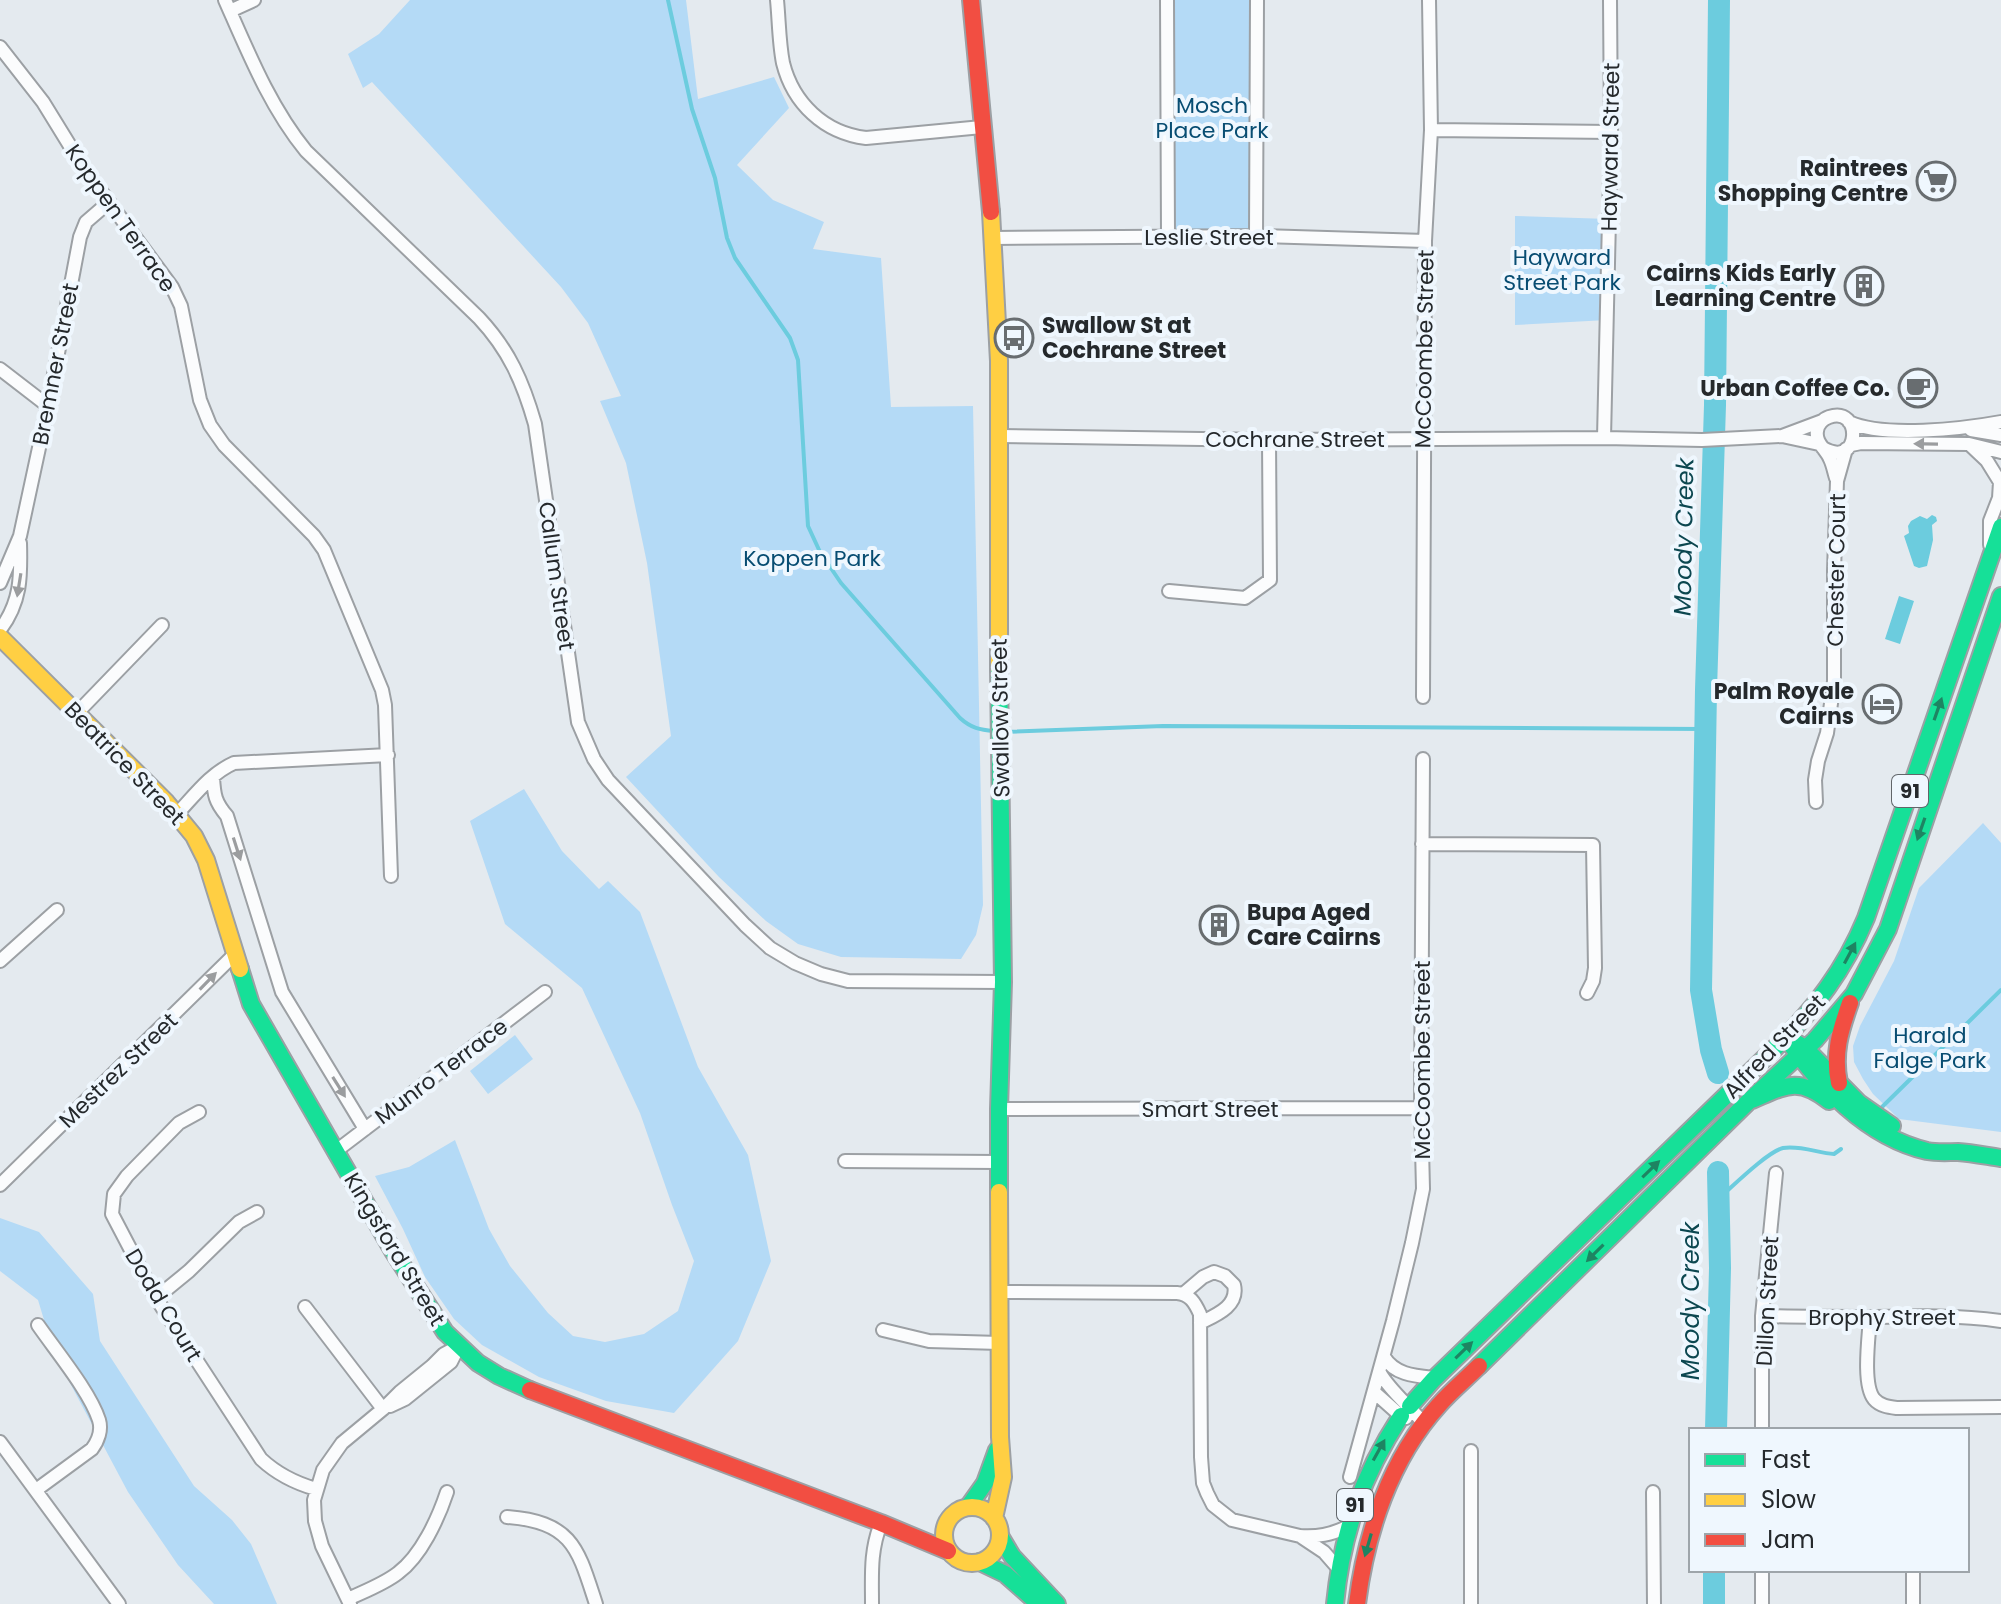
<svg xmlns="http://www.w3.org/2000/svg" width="2001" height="1604" viewBox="0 0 2001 1604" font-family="Poppins,sans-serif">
<rect width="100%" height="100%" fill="#e4eaef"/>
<path fill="#b4daf6" d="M 410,0 L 686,0 L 698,99 L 774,77 L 789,108 L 737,165 L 773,200 L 824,222 L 813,249 L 881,258 L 891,407 L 973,406 L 983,905 L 976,935 L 961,959 L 841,957 L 798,944 L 766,921 L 719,877 L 626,777 L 671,736 L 647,563 L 626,463 L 600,401 L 621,396 L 588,323 L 561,287 L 372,82 L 363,88 L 348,54 L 379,34 Z
M 1167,0 L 1257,0 L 1256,236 L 1168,237 Z
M 1515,216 L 1609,219 L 1607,320 L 1515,325 Z
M 524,789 L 562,851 L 599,889 L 608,881 L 640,912 L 698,1067 L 748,1155 L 771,1261 L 738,1341 L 674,1413 L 606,1401 L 539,1377 L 482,1345 L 454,1319 L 425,1277 L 403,1229 L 375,1176 L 409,1167 L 455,1140 L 489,1229 L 510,1266 L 548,1313 L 573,1336 L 605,1342 L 644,1334 L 678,1311 L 694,1261 L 672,1205 L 640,1113 L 582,988 L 505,924 L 470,821 Z
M 1983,823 L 2001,843 L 2001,1132 L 1899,1119 L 1873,1094 L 1863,1079 L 1854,1062 L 1853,1046 L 1860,1026 L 1894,961 L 1919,888 Z
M 515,1035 L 533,1059 L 488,1094 L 470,1071 Z
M 0,1218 L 39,1232 L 93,1294 L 100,1341 L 194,1486 L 232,1520 L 251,1544 L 277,1604 L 214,1604 L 178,1565 L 128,1492 L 54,1353 L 38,1300 L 0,1271 Z"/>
<path fill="#6cccde" d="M 1932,515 L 1936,517 L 1937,521 L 1932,525 L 1933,540 L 1927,566 L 1919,568 L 1914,566 L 1904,536 L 1909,533 L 1908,526 L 1911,521 L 1920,516 L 1927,519 Z
M 1899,596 L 1914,601 L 1900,644 L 1885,639 Z"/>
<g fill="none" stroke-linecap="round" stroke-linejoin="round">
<path stroke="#6cccde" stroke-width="4" d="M 668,0 L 692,109 L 715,178 L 727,238 L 735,258 L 790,338 L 798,360 L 808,526 L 820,552 L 841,583 L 960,718 C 971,728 980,730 994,731
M 1003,732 L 1163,726 L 1706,729
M 1882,1107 L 2001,990
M 1718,1199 C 1732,1187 1767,1152 1783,1148 C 1800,1145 1818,1153 1834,1154 L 1841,1149"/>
<path stroke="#6cccde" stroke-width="22" d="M 1718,1073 L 1711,1050 L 1701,990 L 1706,690 L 1715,405 L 1719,0
M 1716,1430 L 1720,1268 L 1718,1172
M 1714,1604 L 1714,1570"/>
<defs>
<path id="street" d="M 225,0 C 248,52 270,107 306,151 L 479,318 C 509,350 523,382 535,424 L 578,722 L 594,759 L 608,780 L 745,925 L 770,948 L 795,963 L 821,974 L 848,981 L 1003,982
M 777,0 C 779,20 779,43 783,63 C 793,103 824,133 866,138 L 982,127
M 1167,0 L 1168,237
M 230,11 L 254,0
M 0,47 L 43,102 L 83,167 L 172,287 L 181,306 L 200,400 L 210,425 L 224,445 L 314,536 L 324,550 L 382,690 L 385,705 L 391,876
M 1431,130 L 1611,132
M 1256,236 L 1257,0
M 993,238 L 1262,236 L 1425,241
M 0,369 L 48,406
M 1849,422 C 1883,438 1963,429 2001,422
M 1971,430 L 2001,435
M 999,436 L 1269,440 L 1604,438 L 1702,440 L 1782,436 L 1819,444
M 1782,436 L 1822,421
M 1604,438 L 1611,132 L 1610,0
M 1969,444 L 1987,461 L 2000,482 L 1999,498 L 1990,521 L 1990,545
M 1851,445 L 1861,443 L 1969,444 L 2001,452
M 1823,448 C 1861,470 1863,405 1829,417 C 1823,419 1818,424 1817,431 C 1815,443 1826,449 1830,459 C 1833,465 1834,472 1836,478
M 0,583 L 20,536 L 48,406 L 80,237 L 86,222 L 108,203
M 1169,591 L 1245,598 L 1270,580 L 1269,440
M 0,630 C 21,602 21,577 20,543
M 1423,697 L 1425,241 L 1431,130 L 1429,0
M 77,713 L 162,625
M 213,777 C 214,795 215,802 227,816 L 282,992 L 365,1129
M 1816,802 L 1815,780 L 1818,761 L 1827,733 L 1834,681 L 1834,571 L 1837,481 L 1846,449
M 177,814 C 194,796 211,773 234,763 L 388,755
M 1422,844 L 1593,845 L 1595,968 L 1593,981 L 1587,993
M 0,961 L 57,910
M 999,1109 L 1421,1108
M 199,1112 L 179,1123 L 127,1176 L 114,1194 L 112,1214 L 156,1298 L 261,1459 C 277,1474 295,1483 316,1489
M 336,1151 L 545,992
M 845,1161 L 999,1162
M 0,1185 L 235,954
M 999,1292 L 1177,1293 C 1190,1294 1195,1303 1200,1314 L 1201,1457 L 1203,1483 L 1207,1493 L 1213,1505 L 1232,1520 L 1300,1536
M 1183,1294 L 1203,1277 L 1214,1272 L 1225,1276 L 1234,1285 C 1239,1306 1216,1315 1200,1323
M 156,1298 L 189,1271 L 239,1222 L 257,1212
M 305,1307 L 383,1409
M 1762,1316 C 1800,1317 1838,1317 1876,1317 C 1917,1316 1959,1315 2001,1321
M 1870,1317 C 1869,1336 1862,1384 1874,1399 C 1880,1406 1889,1407 1897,1408 L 2001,1407
M 883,1330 L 929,1341 L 1000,1343
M 1384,1357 C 1395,1375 1415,1376 1435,1378
M 1380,1373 C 1391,1392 1410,1406 1424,1424
M 1374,1392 L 1401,1416 L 1406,1418
M 390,1406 L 405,1399 L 451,1362 L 459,1346
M 1762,1430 L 1762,1316 L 1776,1173
M 0,1442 L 119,1604
M 1471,1451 L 1471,1604
M 1350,1477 L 1393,1321 L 1412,1243 L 1423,1189 L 1421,1108 L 1423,759
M 36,1490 L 92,1449 C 98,1441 102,1430 99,1420 C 90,1392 56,1351 38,1325
M 1653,1492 L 1654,1604
M 507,1517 C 573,1522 578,1549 596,1604
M 1338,1568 L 1324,1552 L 1300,1536 C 1318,1537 1330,1535 1347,1527
M 1913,1570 L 1913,1604
M 348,1599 C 365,1591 384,1584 398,1573 C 421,1556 438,1519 447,1492
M 350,1604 L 322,1546 L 315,1521 L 314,1500 L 323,1470 L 342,1443 L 383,1409 L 400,1392 L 432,1366 L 444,1354 L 459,1346
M 872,1604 C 872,1574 870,1551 881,1523
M 1762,1604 L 1762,1570"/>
<path id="fast" d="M 999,668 L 1003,982 L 999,1109 L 999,1192
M 240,969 L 251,1004 L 393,1251 L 445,1332 L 478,1363 L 499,1376 L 530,1390
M 1786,1037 C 1819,1086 1867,1137 1927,1151 C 1937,1153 1948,1152 1958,1152 C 1972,1153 1987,1156 2001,1158
M 1795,1042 L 1805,1048 L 1859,1103 L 1892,1126
M 1752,1100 C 1785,1086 1798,1076 1829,1101
M 1479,1366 L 1750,1100 L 1815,1040 L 1854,994 L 1888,929 L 2001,596
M 1410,1406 L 1433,1380 L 1775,1048 C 1815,1008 1844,971 1866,918 L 2001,527
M 968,1507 L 985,1483 L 997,1450
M 1000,1536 L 1012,1556 L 1057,1604
M 980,1562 L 1005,1574 L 1039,1604
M 1335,1604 C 1342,1533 1362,1476 1401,1416"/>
<path id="slow" d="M 991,212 L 999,361 L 999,668
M 0,637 L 166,802 L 194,836 L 206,860 L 240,969
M944 1535a28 28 0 1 1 56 0a28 28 0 1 1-56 0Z
M 994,1518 L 1003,1477 L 1000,1437 L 999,1192"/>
<path id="jam" d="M 971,0 L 991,212
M 1839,1083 C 1833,1054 1840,1031 1850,1003
M 530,1390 L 881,1523 L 948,1551
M 1357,1604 C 1366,1533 1390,1459 1439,1405 C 1451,1391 1466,1379 1479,1366"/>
</defs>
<use href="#street" stroke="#9ca0a4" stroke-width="16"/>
<use href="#fast" stroke="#9ca0a4" stroke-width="20"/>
<use href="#slow" stroke="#9ca0a4" stroke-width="20"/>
<use href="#jam" stroke="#9ca0a4" stroke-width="20"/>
<use href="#street" stroke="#fbfcfd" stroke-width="12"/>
<use href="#fast" stroke="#16e098" stroke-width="16"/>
<use href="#slow" stroke="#ffcf43" stroke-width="16"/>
<use href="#jam" stroke="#f24e42" stroke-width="16"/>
</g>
<defs><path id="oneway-solid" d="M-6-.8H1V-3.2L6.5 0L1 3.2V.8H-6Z" transform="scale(2)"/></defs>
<g fill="#9b9d9f">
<use href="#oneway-solid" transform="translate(1926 444) rotate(-179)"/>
<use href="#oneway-solid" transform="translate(19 585) rotate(99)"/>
<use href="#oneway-solid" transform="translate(237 849) rotate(72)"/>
<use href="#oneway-solid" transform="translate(208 981) rotate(-46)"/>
<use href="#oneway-solid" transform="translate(339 1087) rotate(58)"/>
</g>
<g fill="#1e8462">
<use href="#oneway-solid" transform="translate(1938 709) rotate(-71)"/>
<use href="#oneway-solid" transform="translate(1921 829) rotate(109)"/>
<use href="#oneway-solid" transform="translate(1850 953) rotate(-62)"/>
<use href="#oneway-solid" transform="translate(1651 1169) rotate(-44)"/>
<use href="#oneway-solid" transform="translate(1595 1253) rotate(135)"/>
<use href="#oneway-solid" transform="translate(1464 1350) rotate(-44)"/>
<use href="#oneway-solid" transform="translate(1379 1450) rotate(-61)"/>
<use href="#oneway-solid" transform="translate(1368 1545) rotate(106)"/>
</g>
<defs>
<symbol id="supermarket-ring" viewBox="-11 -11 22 22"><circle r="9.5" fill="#eff7fe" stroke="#686d70" stroke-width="1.5"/><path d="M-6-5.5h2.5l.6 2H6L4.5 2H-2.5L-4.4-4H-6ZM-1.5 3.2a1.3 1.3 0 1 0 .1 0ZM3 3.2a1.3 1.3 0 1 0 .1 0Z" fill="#686d70"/></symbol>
<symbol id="building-ring" viewBox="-11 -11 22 22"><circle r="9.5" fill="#eff7fe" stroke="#686d70" stroke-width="1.5"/><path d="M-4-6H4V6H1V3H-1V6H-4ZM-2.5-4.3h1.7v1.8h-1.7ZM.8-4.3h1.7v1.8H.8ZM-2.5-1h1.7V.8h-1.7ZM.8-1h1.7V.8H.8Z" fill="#686d70"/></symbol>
<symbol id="bus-ring" viewBox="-11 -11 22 22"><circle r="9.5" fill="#eff7fe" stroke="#686d70" stroke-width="1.5"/><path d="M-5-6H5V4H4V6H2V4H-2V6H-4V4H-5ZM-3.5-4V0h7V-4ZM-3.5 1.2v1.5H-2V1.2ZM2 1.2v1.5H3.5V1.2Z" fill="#686d70"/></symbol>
<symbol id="cafe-ring" viewBox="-11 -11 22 22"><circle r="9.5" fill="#eff7fe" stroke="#686d70" stroke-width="1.5"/><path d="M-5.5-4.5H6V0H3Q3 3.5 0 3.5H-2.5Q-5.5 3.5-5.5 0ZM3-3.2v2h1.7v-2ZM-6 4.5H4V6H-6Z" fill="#686d70"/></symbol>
<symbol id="hotel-ring" viewBox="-11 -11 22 22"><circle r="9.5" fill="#eff7fe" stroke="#686d70" stroke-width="1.5"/><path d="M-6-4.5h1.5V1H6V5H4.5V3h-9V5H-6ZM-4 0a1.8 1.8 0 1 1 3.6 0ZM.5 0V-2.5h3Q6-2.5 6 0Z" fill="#686d70"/></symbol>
</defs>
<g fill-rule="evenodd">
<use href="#supermarket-ring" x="1914" y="159" width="44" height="44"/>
<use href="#building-ring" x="1842" y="264" width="44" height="44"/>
<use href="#bus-ring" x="992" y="316" width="44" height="44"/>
<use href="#cafe-ring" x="1896" y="366" width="44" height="44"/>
<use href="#hotel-ring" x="1860" y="682" width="44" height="44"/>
<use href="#building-ring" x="1197" y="903" width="44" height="44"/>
</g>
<g text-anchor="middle" stroke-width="8" stroke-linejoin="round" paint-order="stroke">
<g fill="#eff7fe" stroke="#62676b" stroke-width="2">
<rect x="1892" y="775" width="36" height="32" rx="6"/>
<rect x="1337" y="1489" width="36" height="32" rx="6"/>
</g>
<g font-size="20" font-weight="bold" fill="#25292c">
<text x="1910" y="798">91</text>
<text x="1355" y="1512">91</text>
</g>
<g font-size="22" fill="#084d72" stroke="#eff7fe">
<text x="1212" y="113">Mosch<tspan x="1212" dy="25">Place Park</tspan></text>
<text x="1562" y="265">Hayward<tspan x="1562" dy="25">Street Park</tspan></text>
<text x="812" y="566">Koppen Park</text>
<text x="1930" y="1043">Harald<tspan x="1930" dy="25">Falge Park</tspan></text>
</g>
<g font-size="22" fill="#25292c" stroke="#eff7fe">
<text transform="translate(1610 147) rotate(-89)" y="8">Hayward Street</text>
<text transform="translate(121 218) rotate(55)" y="8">Koppen Terrace</text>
<text x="1209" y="245">Leslie Street</text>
<text transform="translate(1424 349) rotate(-89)" y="8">McCoombe Street</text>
<text transform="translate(55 364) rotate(-79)" y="8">Bremner Street</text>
<text x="1295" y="447">Cochrane Street</text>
<text transform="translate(1836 570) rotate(-89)" y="8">Chester Court</text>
<text transform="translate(557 576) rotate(82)" y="8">Callum Street</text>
<text transform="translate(1000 718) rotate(-91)" y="8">Swallow Street</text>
<text transform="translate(125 763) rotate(46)" y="8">Beatrice Street</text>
<text transform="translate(1774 1046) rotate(-46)" y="8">Alfred Street</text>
<text transform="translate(1422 1060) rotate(-90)" y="8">McCoombe Street</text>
<text transform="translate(118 1070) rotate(-44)" y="8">Mestrez Street</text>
<text transform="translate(441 1071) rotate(-37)" y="8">Munro Terrace</text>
<text x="1210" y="1117">Smart Street</text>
<text transform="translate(395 1249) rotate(59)" y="8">Kingsford Street</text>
<text transform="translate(1767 1301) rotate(-87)" y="8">Dillon Street</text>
<text transform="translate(164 1305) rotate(59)" y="8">Dodd Court</text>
<text x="1882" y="1325">Brophy Street</text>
</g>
<g font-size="22" font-weight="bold" fill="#25292c" stroke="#eff7fe" text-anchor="end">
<text x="1908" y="176">Raintrees<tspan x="1908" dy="25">Shopping Centre</tspan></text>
<text x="1836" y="281">Cairns Kids Early<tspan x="1836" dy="25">Learning Centre</tspan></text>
<text x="1042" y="333" text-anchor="start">Swallow St at<tspan x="1042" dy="25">Cochrane Street</tspan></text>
<text x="1890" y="396">Urban Coffee Co.</text>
<text x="1854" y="699">Palm Royale<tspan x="1854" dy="25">Cairns</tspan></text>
<text x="1247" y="920" text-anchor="start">Bupa Aged<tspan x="1247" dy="25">Care Cairns</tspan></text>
</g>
<g font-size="24" font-style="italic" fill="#0c4750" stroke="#eff7fe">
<text transform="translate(1684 537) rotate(-89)" y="8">Moody Creek</text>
<text transform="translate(1691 1301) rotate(-90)" y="8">Moody Creek</text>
</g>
</g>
<rect x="1689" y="1428" width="280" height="144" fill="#eff7fe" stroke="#9ea5aa" stroke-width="2"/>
<rect x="1705" y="1454" width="40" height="12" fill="#16e098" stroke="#9ea5aa" stroke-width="2"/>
<text x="1761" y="1468" font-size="24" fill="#25292c">Fast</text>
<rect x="1705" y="1494" width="40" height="12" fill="#ffcf43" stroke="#9ea5aa" stroke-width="2"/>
<text x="1761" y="1508" font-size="24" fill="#25292c">Slow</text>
<rect x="1705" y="1534" width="40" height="12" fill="#f24e42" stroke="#9ea5aa" stroke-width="2"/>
<text x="1761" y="1548" font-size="24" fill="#25292c">Jam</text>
</svg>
